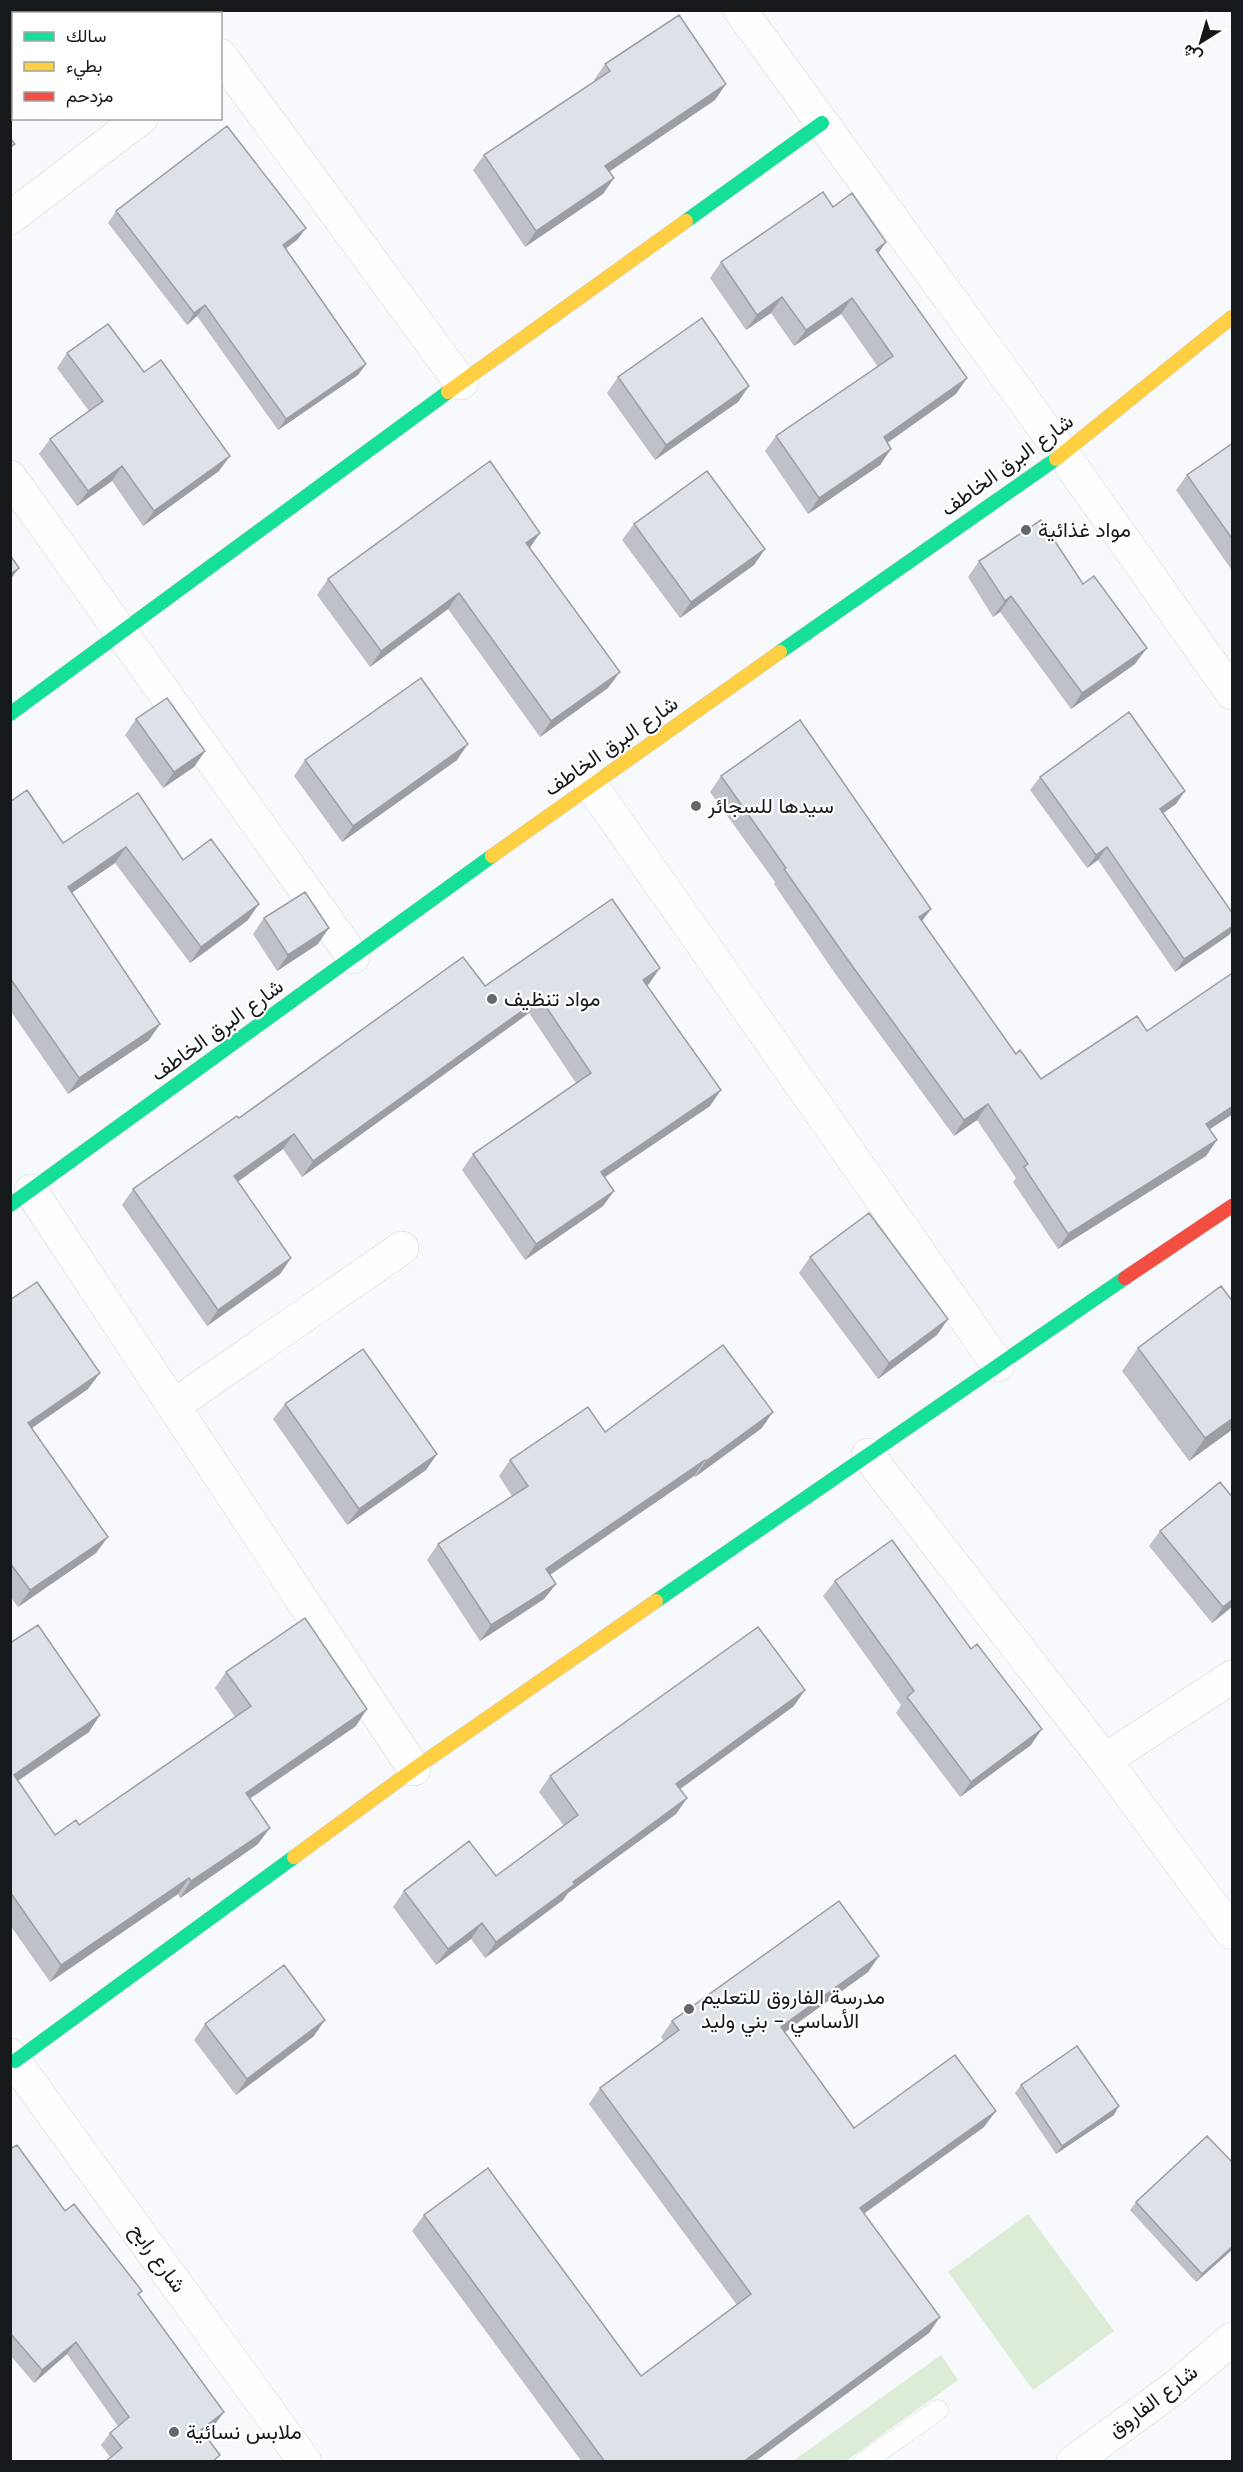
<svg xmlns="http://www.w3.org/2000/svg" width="1243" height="2472" viewBox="0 0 1243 2472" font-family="'DM Sans',Vazirmatn,sans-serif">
<rect width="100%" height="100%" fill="#f7f9fc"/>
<path fill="#dcecd7" d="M 1028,2214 L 1114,2331 L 1033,2390 L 948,2272 Z
M 941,2355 L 958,2380 L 846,2461 L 793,2461 Z"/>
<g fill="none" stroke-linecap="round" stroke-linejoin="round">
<defs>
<path id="lane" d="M 864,2462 L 938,2410"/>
<path id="street" d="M 187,10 L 189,14
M 740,10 L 1063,454 L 1232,693
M 220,55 L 461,383
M 10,218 L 141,118
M 10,477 L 353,957
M 591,785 L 998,1365
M 31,1191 L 414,1769
M 173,1406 L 402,1248
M 868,1455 L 1105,1760 L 1232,1933
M 1105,1760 L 1232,1677
M 10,2055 L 305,2462
M 1073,2462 L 1174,2388 L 1232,2339"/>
<path id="fast" d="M 686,221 L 822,123
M 780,652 L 1056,459
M 10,714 L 448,392
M 10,1205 L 492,856
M 656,1601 L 1125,1278
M 15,2061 L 294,1857"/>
<path id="slow" d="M 448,392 L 686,221
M 1056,459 L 1232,317
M 492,856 L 780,652
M 294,1857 L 414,1769 L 656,1601"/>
<path id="jam" d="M 1125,1278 L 1232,1206"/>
</defs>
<use href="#lane" stroke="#d4d6d8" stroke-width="21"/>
<use href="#street" stroke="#d4d6d8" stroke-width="34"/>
<use href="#fast" stroke="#d4d6d8" stroke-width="15"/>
<use href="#slow" stroke="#d4d6d8" stroke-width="15"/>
<use href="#jam" stroke="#d4d6d8" stroke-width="15"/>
<use href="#lane" stroke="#fefeff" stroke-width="20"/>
<use href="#street" stroke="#fefeff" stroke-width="33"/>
<use href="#fast" stroke="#16e098" stroke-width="14"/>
<use href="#slow" stroke="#ffcf43" stroke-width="14"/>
<use href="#jam" stroke="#f24e42" stroke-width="14"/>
</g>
<path fill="#bec2c8" d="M 10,10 L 120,10 L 122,14 L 14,14 L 14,27 L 10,23 Z
M 605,64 L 715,100 L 609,171 L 614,178 L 603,194 L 525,247 L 473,170 L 484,155 L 595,81 L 594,80 Z
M 833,207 L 878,254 L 956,394 L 887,443 L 891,449 L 880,465 L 808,514 L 765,451 L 776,436 L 878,367 L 841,314 L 794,346 L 771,313 L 746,330 L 710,278 L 721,262 Z
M 116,211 L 298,239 L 286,249 L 366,364 L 358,375 L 278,430 L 197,316 L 187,325 L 108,223 Z
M 67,353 L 219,471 L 143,526 L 112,481 L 77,506 L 39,454 L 50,439 L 89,411 L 57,368 Z
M 618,377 L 749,386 L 738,402 L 655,460 L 607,393 Z
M 1233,443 L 1233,572 L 1176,490 L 1187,475 Z
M 634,524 L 765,549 L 754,565 L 680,618 L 622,540 Z
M 530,548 L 608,688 L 540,737 L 448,609 L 370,667 L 317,595 L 328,579 Z
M 979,561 L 1083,584 L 1135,664 L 1071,709 L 1000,612 L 993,617 L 968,577 Z
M 136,719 L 205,751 L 194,767 L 163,788 L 125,735 Z
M 305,760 L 457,760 L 342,842 L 294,776 Z
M 721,776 L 922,922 L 1016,1054 L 1041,1079 L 1209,1129 L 1217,1140 L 1206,1156 L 1058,1249 L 1013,1182 L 1016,1178 L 977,1120 L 954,1136 L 834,972 L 774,884 L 775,882 L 710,792 Z
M 1040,777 L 1176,804 L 1163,813 L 1233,914 L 1233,930 L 1229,935 L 1175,972 L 1098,860 L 1087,868 L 1030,790 Z
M 138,793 L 183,860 L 248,920 L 190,963 L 115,863 L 71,893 L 160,1024 L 149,1040 L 68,1094 L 10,1010 L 10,802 L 63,843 Z
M 264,918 L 318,944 L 277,971 L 253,934 Z
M 649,984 L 647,985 L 710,1106 L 605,1177 L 614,1191 L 603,1206 L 525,1260 L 462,1170 L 473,1154 L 576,1083 L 529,1013 L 302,1177 L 283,1149 L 238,1182 L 291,1258 L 280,1274 L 207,1326 L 122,1205 L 133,1189 L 239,1118 L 485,986 Z
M 810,1257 L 948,1319 L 937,1335 L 878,1379 L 799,1273 Z
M 10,1300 L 88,1389 L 32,1428 L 96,1553 L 18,1607 L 10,1596 Z
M 1138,1348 L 1233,1429 L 1189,1461 L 1122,1371 Z
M 285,1404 L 437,1454 L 426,1470 L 347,1525 L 273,1419 Z
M 762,1428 L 695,1477 L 694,1476 L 550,1575 L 556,1584 L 544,1599 L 480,1641 L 427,1560 L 438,1544 L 512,1496 L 499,1476 L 510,1460 L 605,1432 Z
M 1233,1498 L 1233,1606 L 1212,1623 L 1149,1546 L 1160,1531 Z
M 835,1581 L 1031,1745 L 960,1797 L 896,1713 L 901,1705 L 823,1596 Z
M 10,1643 L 89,1732 L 18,1781 L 55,1835 L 79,1825 L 235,1717 L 215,1688 L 226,1672 L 356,1726 L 250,1799 L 258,1844 L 180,1898 L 178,1894 L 50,1982 L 10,1925 Z
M 794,1706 L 680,1789 L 687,1798 L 676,1814 L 568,1893 L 563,1900 L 485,1958 L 471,1939 L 436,1965 L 393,1907 L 404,1891 L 496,1876 L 564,1826 L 539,1792 L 550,1776 Z
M 879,1956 L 868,1972 L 785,2032 L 854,2128 L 984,2127 L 864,2214 L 929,2333 L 754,2462 L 582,2462 L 412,2231 L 424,2215 L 641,2376 L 737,2305 L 589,2104 L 600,2088 L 664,2041 L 661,2037 L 672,2021 Z
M 205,2024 L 314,2036 L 236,2095 L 194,2040 Z
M 1021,2085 L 1114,2115 L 1056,2154 L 1015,2093 Z
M 10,2149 L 139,2295 L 224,2412 L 215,2424 L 204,2433 L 110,2457 L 101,2445 L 110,2433 L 118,2426 L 67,2354 L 34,2383 L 10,2355 Z
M 1233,2163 L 1233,2249 L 1196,2282 L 1130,2210 L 1136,2202 Z"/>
<path fill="#9b9ea3" d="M 726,84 L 715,100 L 594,182 L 605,166 Z
M 614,178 L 603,194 L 525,247 L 536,231 Z
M 306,228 L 298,239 L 275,256 L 283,245 Z
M 886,242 L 875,258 L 876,250 Z
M 782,297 L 771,313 L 746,330 L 757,315 Z
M 852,298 L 841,314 L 794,346 L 806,330 Z
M 205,305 L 197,316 L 187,325 L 194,313 Z
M 366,364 L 358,375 L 278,430 L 286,419 Z
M 967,378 L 956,394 L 873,453 L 884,437 Z
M 749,386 L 738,402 L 655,460 L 666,445 Z
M 891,449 L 880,465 L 808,514 L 819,498 Z
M 230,456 L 219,471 L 143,526 L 154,511 Z
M 122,466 L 112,481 L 77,506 L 88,491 Z
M 540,533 L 529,549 L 526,543 Z
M 765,549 L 754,565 L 680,618 L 691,602 Z
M 19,568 L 10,580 L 10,574 Z
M 459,593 L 448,609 L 370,667 L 381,651 Z
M 1011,596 L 1000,612 L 993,617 L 1005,601 Z
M 1147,648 L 1135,664 L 1071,709 L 1082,693 Z
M 620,672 L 608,688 L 540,737 L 551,721 Z
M 468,744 L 457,760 L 342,842 L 353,826 Z
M 205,751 L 194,767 L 163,788 L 174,772 Z
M 1185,791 L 1176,804 L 1151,822 L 1160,809 Z
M 126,847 L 115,863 L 57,903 L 68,887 Z
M 1107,847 L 1098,860 L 1087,868 L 1096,855 Z
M 259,904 L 248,920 L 190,963 L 201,947 Z
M 931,909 L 920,924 L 919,917 Z
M 1233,926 L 1233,930 L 1229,935 L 1175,972 L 1184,959 Z
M 329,928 L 318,944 L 277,971 L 288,955 Z
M 660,968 L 649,984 L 632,995 L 643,980 Z
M 540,998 L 529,1013 L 302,1177 L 313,1161 Z
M 160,1024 L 149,1040 L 68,1094 L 79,1078 Z
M 721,1090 L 710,1106 L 590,1187 L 601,1172 Z
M 988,1104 L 977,1120 L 954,1136 L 964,1120 Z
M 1233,1106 L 1233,1114 L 1195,1139 L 1206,1124 Z
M 294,1134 L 283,1149 L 223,1192 L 234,1176 Z
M 1217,1140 L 1206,1156 L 1058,1249 L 1068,1234 Z
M 614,1191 L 603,1206 L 525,1260 L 536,1244 Z
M 291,1258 L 280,1274 L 207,1326 L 218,1310 Z
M 948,1319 L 937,1335 L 878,1379 L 889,1363 Z
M 100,1373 L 88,1389 L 16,1439 L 28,1423 Z
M 773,1412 L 762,1428 L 695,1477 L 706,1461 Z
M 1233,1418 L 1233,1429 L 1189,1461 L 1205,1438 Z
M 437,1454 L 426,1470 L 347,1525 L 359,1509 Z
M 705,1460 L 694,1476 L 535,1585 L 546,1569 Z
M 108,1537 L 96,1553 L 18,1607 L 30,1590 Z
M 556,1584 L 544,1599 L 480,1641 L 491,1625 Z
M 1233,1599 L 1233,1606 L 1212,1623 L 1223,1607 Z
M 805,1690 L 794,1706 L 665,1800 L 676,1784 Z
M 367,1709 L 356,1726 L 234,1809 L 246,1793 Z
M 100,1715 L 89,1732 L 10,1786 L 14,1775 Z
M 1042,1729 L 1031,1745 L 960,1797 L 971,1782 Z
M 687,1798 L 676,1814 L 568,1893 L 563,1900 L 485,1958 L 496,1942 L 573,1882 Z
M 270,1828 L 258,1844 L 180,1898 L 191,1881 Z
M 189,1878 L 178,1894 L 50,1982 L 61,1965 Z
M 482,1923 L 471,1939 L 436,1965 L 448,1949 Z
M 879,1956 L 868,1972 L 770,2043 L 781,2027 Z
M 325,2020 L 314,2036 L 236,2095 L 247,2079 Z
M 1119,2106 L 1114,2115 L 1056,2154 L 1062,2146 Z
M 996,2111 L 984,2127 L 849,2224 L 860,2208 Z
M 1233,2246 L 1233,2249 L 1196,2282 L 1202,2274 Z
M 940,2317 L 929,2333 L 754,2462 L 743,2462 Z
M 76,2342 L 67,2354 L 34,2383 L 42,2370 Z
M 224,2412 L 215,2424 L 192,2442 L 201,2430 Z"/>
<path fill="#dde2e9" stroke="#9b9ea3" stroke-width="1.5" d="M 24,10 L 120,10 L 122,14 L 26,14 Z
M 679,15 L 726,84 L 605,166 L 614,178 L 536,231 L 484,155 L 610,71 L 605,64 Z
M 227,126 L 306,228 L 283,245 L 366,364 L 286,419 L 205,305 L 194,313 L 116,211 Z
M 10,138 L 15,144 L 10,147 Z
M 823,192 L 833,207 L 852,193 L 886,242 L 876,250 L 967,378 L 884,437 L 891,449 L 819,498 L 776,436 L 893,356 L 852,298 L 806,330 L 782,297 L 757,315 L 721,262 Z
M 702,318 L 749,386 L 666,445 L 618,377 Z
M 108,324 L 144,372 L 161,360 L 230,456 L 154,511 L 122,466 L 88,491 L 50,439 L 103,401 L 67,353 Z
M 1233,443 L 1233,540 L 1187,475 Z
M 490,461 L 540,533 L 526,543 L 620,672 L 551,721 L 459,593 L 381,651 L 328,579 Z
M 707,471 L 765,549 L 691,602 L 634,524 Z
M 1041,520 L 1083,584 L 1094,576 L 1147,648 L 1082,693 L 1011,596 L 1005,601 L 979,561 Z
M 10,555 L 19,568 L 10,574 Z
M 421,678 L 468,744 L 353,826 L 305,760 Z
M 167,698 L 205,751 L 174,772 L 136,719 Z
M 1129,712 L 1185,791 L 1160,809 L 1233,914 L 1233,926 L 1184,959 L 1107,847 L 1096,855 L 1040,777 Z
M 800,720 L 931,909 L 919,917 L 1016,1054 L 1020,1050 L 1041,1079 L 1137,1016 L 1147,1031 L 1231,974 L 1233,977 L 1233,1106 L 1206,1124 L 1217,1140 L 1068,1234 L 1024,1167 L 1028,1164 L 988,1104 L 964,1120 L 845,956 L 784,869 L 786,868 L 721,776 Z
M 27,790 L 63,843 L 138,793 L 183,860 L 211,839 L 259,904 L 201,947 L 126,847 L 68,887 L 160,1024 L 79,1078 L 10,978 L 10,802 Z
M 305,892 L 329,928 L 288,955 L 264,918 Z
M 612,899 L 660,968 L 643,980 L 721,1090 L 601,1172 L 614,1191 L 536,1244 L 473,1154 L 591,1073 L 540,998 L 313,1161 L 294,1134 L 234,1176 L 291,1258 L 218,1310 L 133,1189 L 237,1116 L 239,1118 L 463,957 L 485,986 Z
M 869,1213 L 948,1319 L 889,1363 L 810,1257 Z
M 37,1282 L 100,1373 L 28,1423 L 108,1537 L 30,1590 L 10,1563 L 10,1300 Z
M 1221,1286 L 1233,1302 L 1233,1418 L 1205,1438 L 1138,1348 Z
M 723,1345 L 773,1412 L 706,1461 L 705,1460 L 546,1569 L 556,1584 L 491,1625 L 438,1544 L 528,1486 L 510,1460 L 588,1407 L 605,1432 Z
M 363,1349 L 437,1454 L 359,1509 L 285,1404 Z
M 1220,1482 L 1233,1498 L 1233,1599 L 1223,1607 L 1160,1531 Z
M 892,1540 L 971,1649 L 977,1644 L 1042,1729 L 971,1782 L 907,1697 L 914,1691 L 835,1581 Z
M 305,1618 L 367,1709 L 246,1793 L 270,1828 L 191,1881 L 189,1878 L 61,1965 L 10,1892 L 10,1643 L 38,1625 L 100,1715 L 14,1775 L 55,1835 L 76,1820 L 79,1825 L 251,1706 L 226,1672 Z
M 758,1627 L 805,1690 L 676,1784 L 687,1798 L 573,1882 L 575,1884 L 496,1942 L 482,1923 L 448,1949 L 404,1891 L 469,1841 L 496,1876 L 578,1815 L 550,1776 Z
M 839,1901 L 879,1956 L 781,2027 L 854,2128 L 955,2055 L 996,2111 L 860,2208 L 940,2317 L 743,2462 L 605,2462 L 424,2215 L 488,2168 L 641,2376 L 751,2294 L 600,2088 L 679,2030 L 672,2021 Z
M 284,1965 L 325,2020 L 247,2079 L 205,2024 Z
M 1077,2046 L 1119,2106 L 1062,2146 L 1021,2085 Z
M 1207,2136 L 1233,2163 L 1233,2246 L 1202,2274 L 1136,2202 Z
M 17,2145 L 65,2211 L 74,2204 L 142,2291 L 138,2294 L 224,2412 L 201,2430 L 220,2455 L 212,2462 L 105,2462 L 122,2448 L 110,2433 L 129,2417 L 76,2342 L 42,2370 L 10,2333 L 10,2149 Z"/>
<g fill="#65676a" stroke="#fff" stroke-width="2">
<circle cx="1026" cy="530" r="6"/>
<circle cx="696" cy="806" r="6"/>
<circle cx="492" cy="999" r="6"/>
<circle cx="689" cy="2009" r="6"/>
<circle cx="174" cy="2432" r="6"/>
</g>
<g text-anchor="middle" stroke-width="4.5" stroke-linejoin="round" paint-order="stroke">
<g font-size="21" fill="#16191c" stroke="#fff">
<text transform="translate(1007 465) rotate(-36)" y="7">شارع البرق الخاطف</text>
<text transform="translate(611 746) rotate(-35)" y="7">شارع البرق الخاطف</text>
<text transform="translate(217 1030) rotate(-36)" y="7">شارع البرق الخاطف</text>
<text transform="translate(158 2258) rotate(54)" y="7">شارع رابح</text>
<text transform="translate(1153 2401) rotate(-37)" y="7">شارع الفاروق</text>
</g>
<g font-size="21" fill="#16191c" stroke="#fff" text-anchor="start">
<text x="1038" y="537">مواد غذائية</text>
<text x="708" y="813">سيدها للسجائر</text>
<text x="504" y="1006">مواد تنظيف</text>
<text x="701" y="2004">مدرسة الفاروق للتعليم<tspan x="701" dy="24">الأساسي - بني وليد</tspan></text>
<text x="186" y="2439">ملابس نسائية</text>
</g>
</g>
<rect width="1243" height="2472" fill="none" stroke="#16191c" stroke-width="24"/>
<rect x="12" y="12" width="210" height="108" fill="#ffffff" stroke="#a2a3a4" stroke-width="1.5"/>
<rect x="24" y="32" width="30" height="9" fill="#16e098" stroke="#a2a3a4" stroke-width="1.5"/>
<text x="66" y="42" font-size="18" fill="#16191c">سالك</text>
<rect x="24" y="62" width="30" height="9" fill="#ffcf43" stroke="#a2a3a4" stroke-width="1.5"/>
<text x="66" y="72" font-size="18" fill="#16191c">بطيء</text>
<rect x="24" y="92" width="30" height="9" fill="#f24e42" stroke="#a2a3a4" stroke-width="1.5"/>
<text x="66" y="102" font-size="18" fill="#16191c">مزدحم</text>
<g transform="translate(1201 42) rotate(217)" stroke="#ffffff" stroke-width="4.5" paint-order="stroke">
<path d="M0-4.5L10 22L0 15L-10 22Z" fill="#16191c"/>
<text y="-9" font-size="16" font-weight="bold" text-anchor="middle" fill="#16191c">ش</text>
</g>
</svg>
